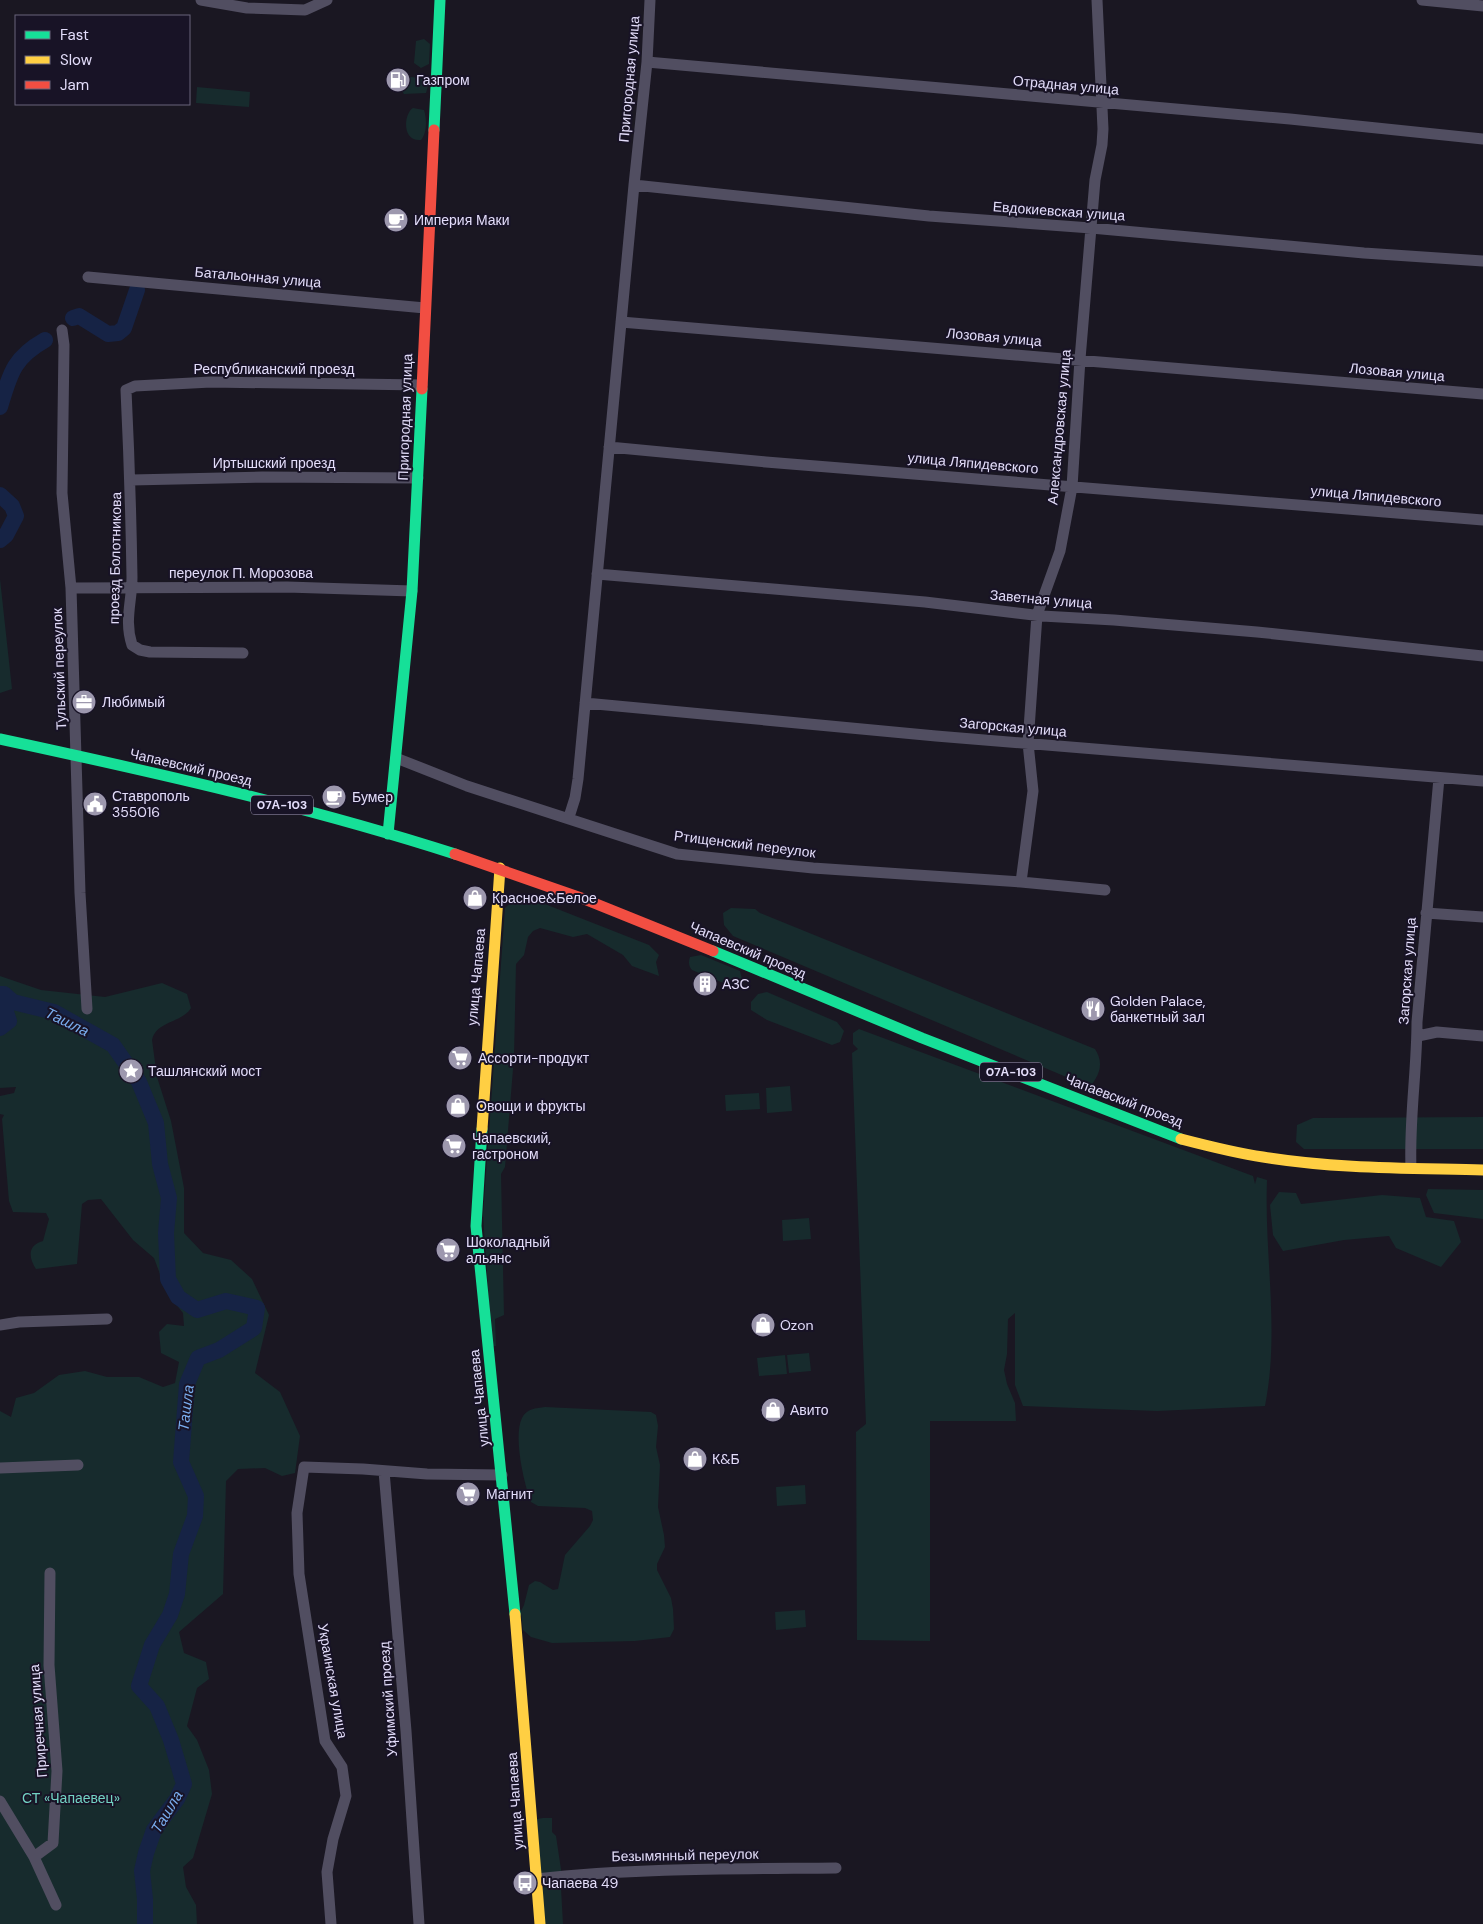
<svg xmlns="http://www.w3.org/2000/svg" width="1483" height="1924" viewBox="0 0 1483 1924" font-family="'DM Sans',sans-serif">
<rect width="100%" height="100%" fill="#1a1722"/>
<path fill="#172b2d" d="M 424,39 L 430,44 L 429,64 L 421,68 L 414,63 L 416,41 Z
M 405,76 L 425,79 L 428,86 L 426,93 L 404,94 L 402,91 Z
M 197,87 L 250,92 L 249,107 L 196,103 Z
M 413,108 L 424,110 C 427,119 427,133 421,140 C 401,142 404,113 413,108 Z
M 0,579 L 12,689 L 0,693 Z
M 527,897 L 649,945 L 659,955 L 656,962 L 659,976 L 632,966 L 623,955 L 587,934 L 573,937 L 540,928 L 533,931 L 528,937 L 524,955 L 516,964 L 514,1057 L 505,1167 L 501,1174 L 504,1315 L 495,1319 L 496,1346 L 492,1346 L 483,1215 L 505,908 L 516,898 Z
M 731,908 L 755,909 L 760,913 L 1095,1049 C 1104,1063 1100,1074 1090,1087 L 733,936 L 724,925 L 723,913 Z
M 701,955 L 740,971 L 742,979 L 740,984 L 733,987 L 692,970 C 689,966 688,963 690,957 Z
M 0,976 L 41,990 L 105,997 L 162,983 L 187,994 L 191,1008 C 182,1023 156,1021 152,1040 L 157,1077 L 171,1121 L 184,1188 L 184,1233 L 203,1253 L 231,1260 L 252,1279 L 269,1315 L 255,1373 L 280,1392 L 300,1436 L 295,1473 L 282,1476 L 265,1468 L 238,1469 L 226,1481 L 223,1594 L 179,1632 L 184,1653 L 206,1662 L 209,1679 L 197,1688 L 187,1726 L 197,1740 L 209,1770 L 212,1794 L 193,1858 L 183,1867 L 186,1887 L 196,1905 L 197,1924 L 0,1924 L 0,1411 L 11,1417 L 16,1398 L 34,1393 L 59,1375 L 85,1371 L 107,1377 L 139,1377 L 163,1387 L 175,1383 L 179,1362 L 161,1353 L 159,1332 L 167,1324 L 184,1326 L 183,1313 L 167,1293 L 154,1258 L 133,1240 L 101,1199 L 88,1200 L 82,1204 L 77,1264 L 36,1269 C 28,1257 28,1245 43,1241 L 49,1219 L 46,1213 L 13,1212 L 9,1201 L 2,1119 L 4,1115 L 0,1114 L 0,1096 L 14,1093 L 16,1087 L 0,1088 Z
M 767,992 L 837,1022 L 844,1031 L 840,1042 L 832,1045 L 767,1020 L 751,1010 L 751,1002 L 758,994 Z
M 859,1029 L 1253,1176 L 1255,1184 L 1257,1177 L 1267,1180 C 1264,1255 1280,1331 1265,1406 L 1157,1411 L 1023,1406 L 1015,1385 L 1015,1313 L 1008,1319 L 1007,1354 L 1004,1370 L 1007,1384 L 1015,1403 L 1016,1421 L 930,1421 L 930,1641 L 857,1640 L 856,1432 L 866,1424 L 852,1053 L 858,1049 L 853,1044 L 853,1033 Z
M 790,1086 L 792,1111 L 767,1113 L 766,1088 Z
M 759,1093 L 760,1109 L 726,1111 L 725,1095 Z
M 1483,1117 L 1483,1149 L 1304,1149 L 1296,1142 L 1297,1125 L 1313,1118 Z
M 1428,1189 L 1483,1190 L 1483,1219 L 1434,1213 L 1426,1195 Z
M 1279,1192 L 1296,1193 L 1301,1204 L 1382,1195 L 1420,1198 L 1426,1217 L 1454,1221 L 1461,1242 L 1441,1267 L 1396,1248 L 1389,1236 L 1344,1240 L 1283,1251 L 1273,1235 L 1270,1205 Z
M 809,1218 L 811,1239 L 783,1241 L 782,1220 Z
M 809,1353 L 811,1371 L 789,1373 L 787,1355 Z
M 785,1355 L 787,1374 L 759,1376 L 757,1358 Z
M 545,1407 L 651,1412 L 656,1415 L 658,1426 L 656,1447 L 660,1465 L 658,1507 L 664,1535 L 665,1547 L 657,1564 L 657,1570 L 671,1598 L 673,1609 L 674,1629 L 670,1637 L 635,1641 L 552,1643 L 531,1637 L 523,1630 L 521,1611 L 524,1605 L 529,1585 L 535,1581 L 540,1582 L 553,1590 L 558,1589 L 565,1555 L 590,1526 L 593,1520 L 592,1511 L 585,1508 L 538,1506 L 531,1502 C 524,1484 513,1436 522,1418 C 526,1409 536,1408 545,1407 Z
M 805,1485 L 806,1504 L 777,1506 L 776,1487 Z
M 805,1610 L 806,1627 L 776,1630 L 775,1612 Z
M 543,1818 L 552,1818 L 552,1832 L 556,1836 L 562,1876 L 540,1879 L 537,1819 Z
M 557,1884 L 561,1888 L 563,1924 L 542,1924 L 541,1891 L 546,1885 Z"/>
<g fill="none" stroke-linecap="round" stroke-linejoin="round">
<path stroke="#162345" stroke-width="16" d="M 73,318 L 79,316 L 108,334 L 118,333 L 124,328 L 137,290
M 0,407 C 10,374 13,358 45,340
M 0,495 L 12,506 L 16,516 L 6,535 L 0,540
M 0,994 L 4,994 L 13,1002 L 54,1012 L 113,1045 L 139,1082 L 156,1123 L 160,1164 L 169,1198 L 166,1233 L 168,1279 L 178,1297 L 197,1310 L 226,1301 L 257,1308 L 254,1328 L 219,1350 L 198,1358 L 187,1384 L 181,1462 L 196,1496 L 195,1516 L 181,1554 L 177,1594 L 170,1615 L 152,1645 L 139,1686 L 157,1706 L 171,1740 L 184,1784 L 177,1799 L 154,1830 L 146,1853 L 142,1871 L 145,1899 L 145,1924
M 0,1009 L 6,1012 L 9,1021 L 0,1028"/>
<path stroke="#514e61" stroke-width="11" d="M 201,0 L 247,8 L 305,10 L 327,0
M 1422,0 L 1483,6
M 647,62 L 1290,119 L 1483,139
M 634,185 L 929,216 L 1091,228 L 1364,253 L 1483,261
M 88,277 L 425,308
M 621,322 L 1483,394
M 62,330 L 64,345 L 62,493 L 71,588 L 80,893 L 87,1009
M 609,447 L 766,462 L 1483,520
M 131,480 L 262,477 L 418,478
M 597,574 L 925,602 L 1042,616 L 1114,620 L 1257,632 L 1483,656
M 71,588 L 287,587 L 412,591
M 243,653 L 150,652 L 140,650 L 132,645 C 124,620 132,602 132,577 C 131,515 129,452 126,390 L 135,386 L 211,382 L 422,385
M 585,703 L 936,736 L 1483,781
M 396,758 L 467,786 L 677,854 L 813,868 L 1021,882 L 1105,890
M 569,817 L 575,798 L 578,779 L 634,185 L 647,62 L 650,0
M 1021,882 L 1033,791 L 1028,743 L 1037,615 L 1060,551 L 1072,487 L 1080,359 L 1095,180 L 1102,145 L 1103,129 L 1097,0
M 1426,913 L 1483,917
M 1418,1036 L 1437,1032 L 1483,1036
M 1411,1168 C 1409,1119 1417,1070 1417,1022 L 1439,778
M 0,1325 L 19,1322 L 107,1319
M 0,1468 L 78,1465
M 384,1471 L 406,1731 L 419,1924
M 0,1801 L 34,1857 L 56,1905
M 34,1857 L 53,1843 L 57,1771 L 49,1665 L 50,1573
M 536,1879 C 636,1868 736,1869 836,1868
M 331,1924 L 327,1872 L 333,1839 L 346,1796 L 342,1767 L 325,1741 L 299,1574 L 297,1513 L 304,1467 L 363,1469 L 427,1474 L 502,1475"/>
<path stroke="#16e098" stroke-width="11" d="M 434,130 L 440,0
M 0,739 C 153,772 306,806 455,854
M 388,834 L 412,591 L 422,389
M 713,951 L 922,1038 L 1181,1139
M 482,1129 L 476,1226 L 515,1614"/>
<path stroke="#ffcf43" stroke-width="11" d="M 482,1129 L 500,868
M 1181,1139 C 1208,1146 1235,1153 1263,1157 C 1336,1169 1410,1168 1483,1170
M 515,1614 L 540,1924"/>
<path stroke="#f24e42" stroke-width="11" d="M 422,389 L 434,130
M 455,854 L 584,899 L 713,951"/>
</g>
<defs>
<symbol id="fuel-disc" viewBox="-11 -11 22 22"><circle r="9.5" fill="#9d98ae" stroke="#181326"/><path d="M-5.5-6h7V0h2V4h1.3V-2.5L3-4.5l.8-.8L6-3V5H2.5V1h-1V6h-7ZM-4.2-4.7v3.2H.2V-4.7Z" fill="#fff"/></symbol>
<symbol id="cafe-disc" viewBox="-11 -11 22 22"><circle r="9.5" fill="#9d98ae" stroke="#181326"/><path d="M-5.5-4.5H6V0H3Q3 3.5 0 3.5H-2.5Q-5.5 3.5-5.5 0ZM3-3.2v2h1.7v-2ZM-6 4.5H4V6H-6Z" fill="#fff"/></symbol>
<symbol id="office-disc" viewBox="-11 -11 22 22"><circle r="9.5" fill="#9d98ae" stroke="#181326"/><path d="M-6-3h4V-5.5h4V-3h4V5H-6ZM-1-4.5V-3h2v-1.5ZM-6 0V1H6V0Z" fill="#fff"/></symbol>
<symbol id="civic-disc" viewBox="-11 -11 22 22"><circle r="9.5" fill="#9d98ae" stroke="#181326"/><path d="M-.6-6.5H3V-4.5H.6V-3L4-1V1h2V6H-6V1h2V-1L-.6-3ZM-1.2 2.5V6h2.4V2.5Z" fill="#fff"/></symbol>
<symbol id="shop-disc" viewBox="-11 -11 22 22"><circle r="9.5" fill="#9d98ae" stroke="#181326"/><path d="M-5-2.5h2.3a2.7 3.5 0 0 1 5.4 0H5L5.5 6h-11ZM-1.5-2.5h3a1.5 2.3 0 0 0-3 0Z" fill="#fff"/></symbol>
<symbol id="building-disc" viewBox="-11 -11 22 22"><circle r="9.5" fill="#9d98ae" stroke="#181326"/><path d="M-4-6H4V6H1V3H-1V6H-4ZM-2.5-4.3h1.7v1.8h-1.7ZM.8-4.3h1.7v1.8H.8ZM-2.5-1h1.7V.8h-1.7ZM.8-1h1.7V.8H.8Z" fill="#fff"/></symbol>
<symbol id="restaurant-disc" viewBox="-11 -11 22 22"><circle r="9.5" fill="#9d98ae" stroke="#181326"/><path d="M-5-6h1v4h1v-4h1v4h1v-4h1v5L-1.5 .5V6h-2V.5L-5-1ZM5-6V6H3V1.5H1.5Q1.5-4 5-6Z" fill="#fff"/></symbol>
<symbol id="supermarket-disc" viewBox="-11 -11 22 22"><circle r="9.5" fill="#9d98ae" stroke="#181326"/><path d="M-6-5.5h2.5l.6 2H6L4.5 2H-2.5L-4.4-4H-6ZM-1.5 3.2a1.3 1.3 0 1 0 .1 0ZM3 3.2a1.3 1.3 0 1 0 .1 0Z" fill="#fff"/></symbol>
<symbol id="sight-disc" viewBox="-11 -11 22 22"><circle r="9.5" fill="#9d98ae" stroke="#181326"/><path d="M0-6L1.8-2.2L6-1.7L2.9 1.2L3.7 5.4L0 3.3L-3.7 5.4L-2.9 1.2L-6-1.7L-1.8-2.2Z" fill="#fff"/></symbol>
<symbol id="bus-disc" viewBox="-11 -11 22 22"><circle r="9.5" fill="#9d98ae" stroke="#181326"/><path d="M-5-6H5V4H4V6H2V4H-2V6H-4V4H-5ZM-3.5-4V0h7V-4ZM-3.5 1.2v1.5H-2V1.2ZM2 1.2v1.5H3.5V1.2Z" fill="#fff"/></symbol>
</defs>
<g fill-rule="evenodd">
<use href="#fuel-disc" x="384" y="66" width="28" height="28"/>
<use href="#cafe-disc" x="382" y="206" width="28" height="28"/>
<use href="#office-disc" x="70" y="688" width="28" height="28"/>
<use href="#cafe-disc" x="320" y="783" width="28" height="28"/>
<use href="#civic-disc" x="81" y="790" width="28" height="28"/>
<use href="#shop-disc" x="461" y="884" width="28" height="28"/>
<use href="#building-disc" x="691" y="970" width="28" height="28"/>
<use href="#restaurant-disc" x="1079" y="995" width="28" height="28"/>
<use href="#supermarket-disc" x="446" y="1044" width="28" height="28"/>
<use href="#sight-disc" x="117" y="1057" width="28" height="28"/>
<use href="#shop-disc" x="444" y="1092" width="28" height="28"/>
<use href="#supermarket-disc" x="440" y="1132" width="28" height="28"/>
<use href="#supermarket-disc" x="434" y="1236" width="28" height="28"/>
<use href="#shop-disc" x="749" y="1311" width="28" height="28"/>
<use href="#shop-disc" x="759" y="1396" width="28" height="28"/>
<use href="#shop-disc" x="681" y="1445" width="28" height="28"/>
<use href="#supermarket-disc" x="454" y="1480" width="28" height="28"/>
<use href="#bus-disc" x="511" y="1869" width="28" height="28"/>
</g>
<g text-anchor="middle" stroke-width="4" stroke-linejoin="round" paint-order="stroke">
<g fill="#181326" stroke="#a6a0ba" stroke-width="1">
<rect x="251" y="795.5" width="62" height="19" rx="4"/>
<rect x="980" y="1062.5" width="62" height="19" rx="4"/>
</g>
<g font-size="12" font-weight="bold" fill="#e3ddfa">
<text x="282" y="809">07А-103</text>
<text x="1011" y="1076">07А-103</text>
</g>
<g font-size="14" fill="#e3ddfa" stroke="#181326">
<text transform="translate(629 79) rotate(-85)" y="5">Пригородная улица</text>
<text transform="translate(1066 85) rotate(5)" y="5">Отрадная улица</text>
<text transform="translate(1059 211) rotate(4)" y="5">Евдокиевская улица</text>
<text transform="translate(258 277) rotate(5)" y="5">Батальонная улица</text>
<text transform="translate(994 337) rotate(5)" y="5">Лозовая улица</text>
<text x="274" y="374">Республиканский проезд</text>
<text transform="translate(1397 372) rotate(5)" y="5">Лозовая улица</text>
<text transform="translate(405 417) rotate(-88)" y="5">Пригородная улица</text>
<text transform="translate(1059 427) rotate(-85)" y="5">Александровская улица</text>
<text x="274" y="468">Иртышский проезд</text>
<text transform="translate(973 463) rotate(5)" y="5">улица Ляпидевского</text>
<text transform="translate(1376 496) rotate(5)" y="5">улица Ляпидевского</text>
<text transform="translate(115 558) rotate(-89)" y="5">проезд Болотникова</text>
<text x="241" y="578">переулок П. Морозова</text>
<text transform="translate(1041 599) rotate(5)" y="5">Заветная улица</text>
<text transform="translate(59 669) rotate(-92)" y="5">Тульский переулок</text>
<text transform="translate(1013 727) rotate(5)" y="5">Загорская улица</text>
<text transform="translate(191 767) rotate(13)" y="5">Чапаевский проезд</text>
<text transform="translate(745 844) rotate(7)" y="5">Ртищенский переулок</text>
<text transform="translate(748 950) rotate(23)" y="5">Чапаевский проезд</text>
<text transform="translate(1407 971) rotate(-86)" y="5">Загорская улица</text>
<text transform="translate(476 977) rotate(-85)" y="5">улица Чапаева</text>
<text transform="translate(1124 1100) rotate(21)" y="5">Чапаевский проезд</text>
<text transform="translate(479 1398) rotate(-96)" y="5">улица Чапаева</text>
<text transform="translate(333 1681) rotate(80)" y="5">Украинская улица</text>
<text transform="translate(388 1699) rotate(-94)" y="5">Уфимский проезд</text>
<text transform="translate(38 1721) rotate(-94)" y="5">Приречная улица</text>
<text transform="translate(515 1801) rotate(-94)" y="5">улица Чапаева</text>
<text transform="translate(685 1855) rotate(-1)" y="5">Безымянный переулок</text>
</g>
<g font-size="14" fill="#e3ddfa" stroke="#181326" text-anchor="start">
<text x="416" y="85">Газпром</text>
<text x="414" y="225">Империя Маки</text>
<text x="102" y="707">Любимый</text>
<text x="112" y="801">Ставрополь<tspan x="112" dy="16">355016</tspan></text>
<text x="352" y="802">Бумер</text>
<text x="492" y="903">Красное&amp;Белое</text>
<text x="722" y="989">АЗС</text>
<text x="1110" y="1006">Golden Palace,<tspan x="1110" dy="16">банкетный зал</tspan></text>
<text x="478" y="1063">Ассорти-продукт</text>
<text x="148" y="1076">Ташлянский мост</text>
<text x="476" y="1111">Овощи и фрукты</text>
<text x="472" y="1143">Чапаевский,<tspan x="472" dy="16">гастроном</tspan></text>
<text x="466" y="1247">Шоколадный<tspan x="466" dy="16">альянс</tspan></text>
<text x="780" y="1330">Ozon</text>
<text x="790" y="1415">Авито</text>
<text x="712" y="1464">К&amp;Б</text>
<text x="486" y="1499">Магнит</text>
<text x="542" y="1888">Чапаева 49</text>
</g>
<g font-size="14" fill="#72d2c3" stroke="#181326">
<text x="71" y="1803">СТ «Чапаевец»</text>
</g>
<g font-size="15" font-style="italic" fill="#79aced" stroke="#181326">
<text transform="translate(67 1022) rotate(26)" y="5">Ташла</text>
<text transform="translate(186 1408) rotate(-83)" y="5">Ташла</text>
<text transform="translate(167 1812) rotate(-59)" y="5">Ташла</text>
</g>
</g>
<rect x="15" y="15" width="175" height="90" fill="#181326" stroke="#69647b"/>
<rect x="25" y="31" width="25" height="8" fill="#16e098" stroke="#69647b"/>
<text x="60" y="40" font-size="15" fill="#e3ddfa">Fast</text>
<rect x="25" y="56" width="25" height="8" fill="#ffcf43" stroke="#69647b"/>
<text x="60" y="65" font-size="15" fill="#e3ddfa">Slow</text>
<rect x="25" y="81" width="25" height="8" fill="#f24e42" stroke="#69647b"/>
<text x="60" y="90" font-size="15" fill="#e3ddfa">Jam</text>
</svg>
